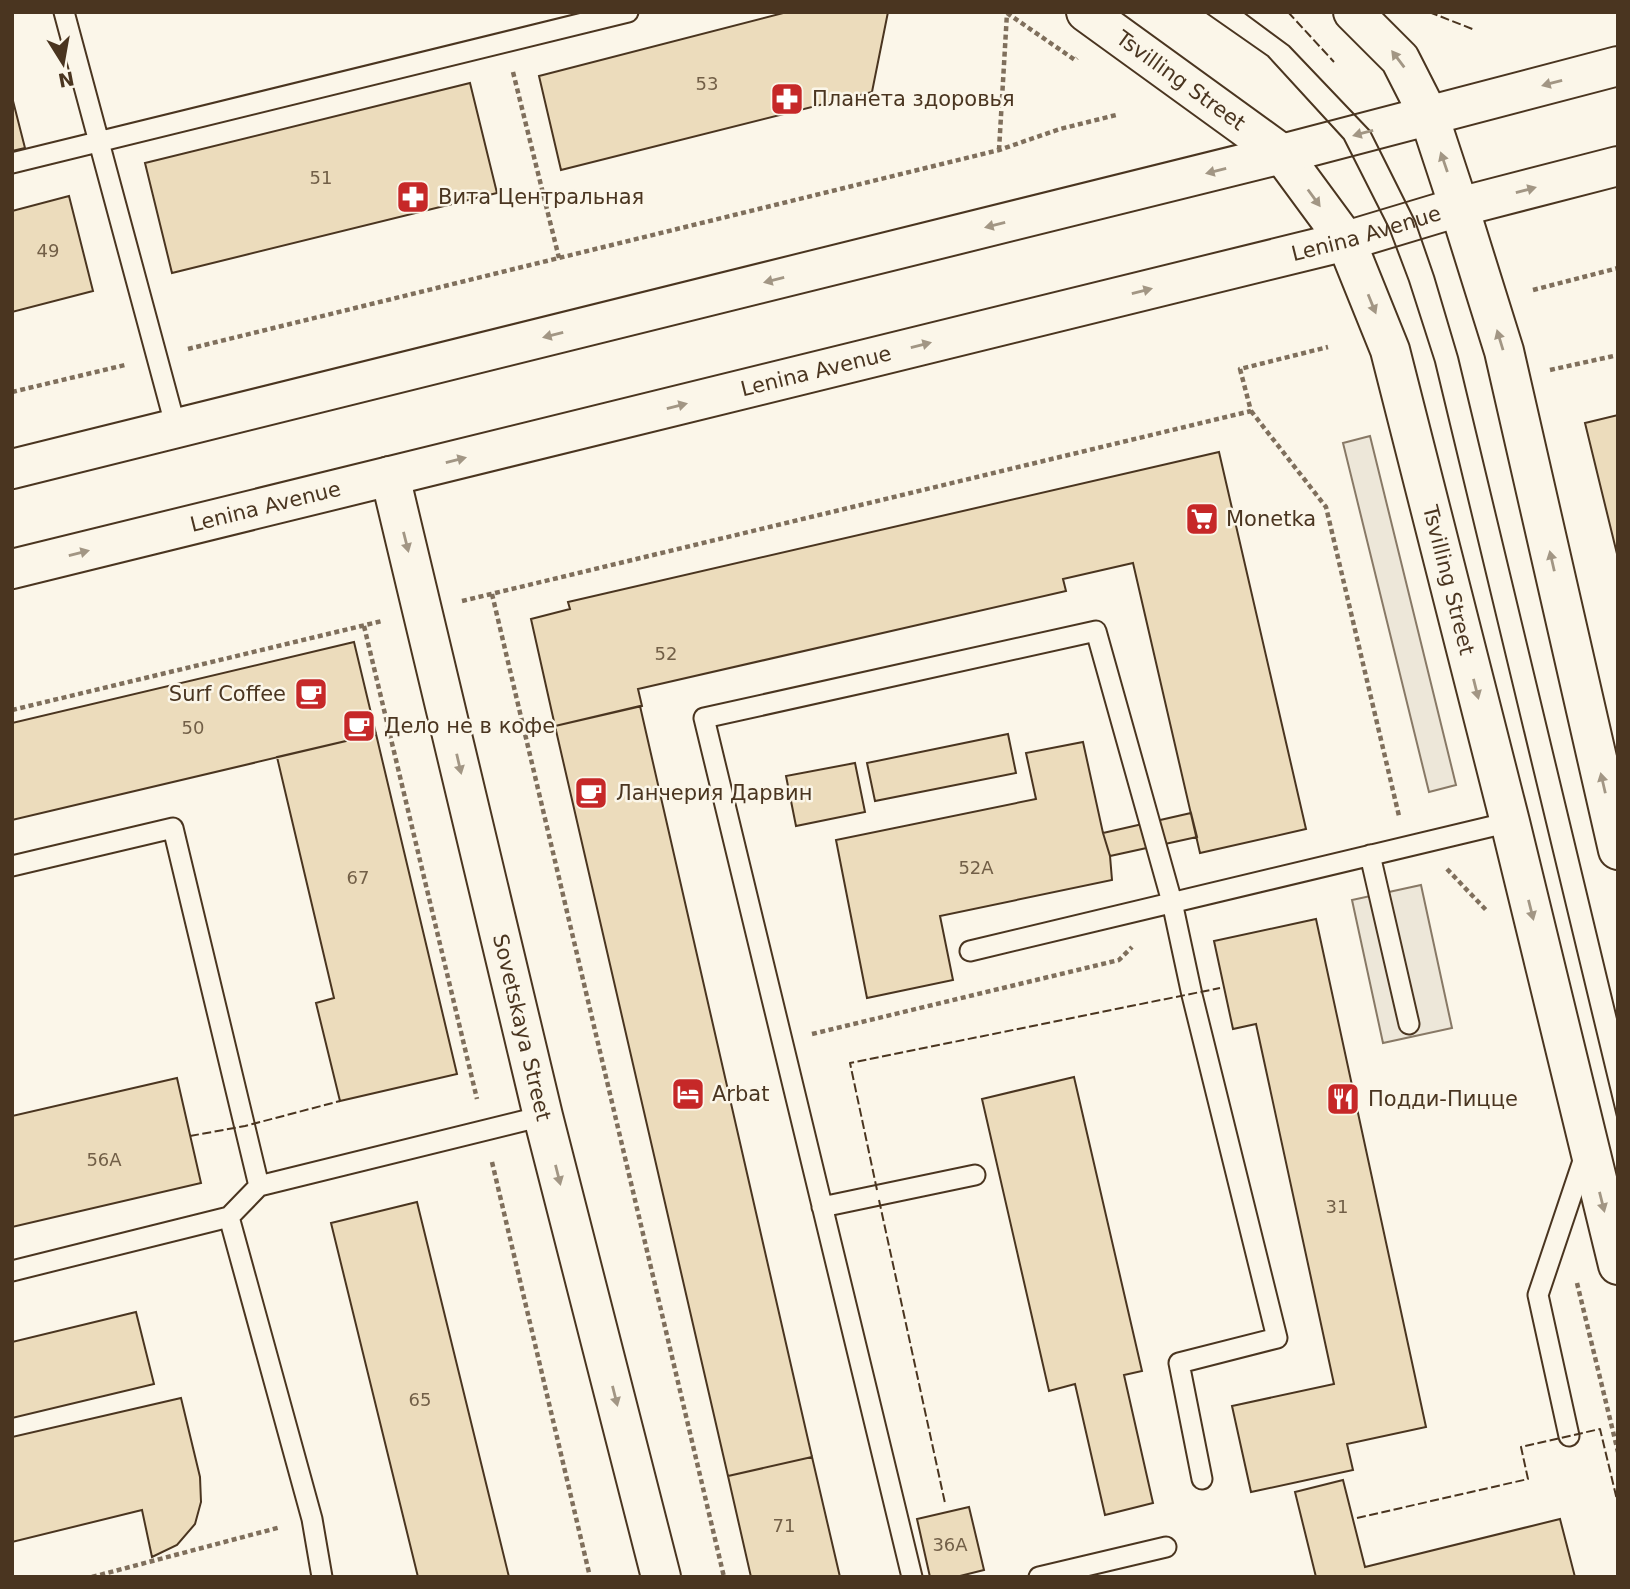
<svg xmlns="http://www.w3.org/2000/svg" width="1630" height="1589" viewBox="0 0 1630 1589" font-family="'DejaVu Sans',sans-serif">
<rect width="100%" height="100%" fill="#fbf6e9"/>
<path fill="#ede7d9" stroke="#887966" stroke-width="2" d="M 1370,436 L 1456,785 L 1429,792 L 1343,443 Z
M 1421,885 L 1452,1028 L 1383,1043 L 1352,900 Z"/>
<path fill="#ecdcbc" stroke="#4a3520" stroke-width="2" d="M 888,12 L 872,92 L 561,170 L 539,76 L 787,12 Z
M 470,83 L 497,193 L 172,273 L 145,163 Z
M 12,97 L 25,148 L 12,151 Z
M 69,196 L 93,291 L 12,312 L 12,211 Z
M 1618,415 L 1618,558 L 1585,423 Z
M 1219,452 L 1306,829 L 1200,853 L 1133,563 L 1063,579 L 1066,591 L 638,689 L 642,706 L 555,726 L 531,619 L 570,609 L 568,602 Z
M 354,642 L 376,734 L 12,820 L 12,723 Z
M 640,706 L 812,1457 L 728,1476 L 555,726 Z
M 376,734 L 457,1074 L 340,1101 L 316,1003 L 334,998 L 277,757 Z
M 1008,734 L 1016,773 L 875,801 L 867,763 Z
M 1083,742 L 1103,833 L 1110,856 L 1112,880 L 940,916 L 953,980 L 867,998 L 836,840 L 1036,799 L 1026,753 Z
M 855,763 L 865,812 L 796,826 L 786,776 Z
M 1191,813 L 1197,837 L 1110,856 L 1103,833 Z
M 1316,919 L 1426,1427 L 1347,1444 L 1353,1470 L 1251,1492 L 1232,1406 L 1334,1384 L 1256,1024 L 1233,1029 L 1214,941 Z
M 1074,1077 L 1142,1371 L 1124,1375 L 1153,1503 L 1105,1515 L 1075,1384 L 1049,1391 L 982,1099 Z
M 177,1078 L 201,1183 L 12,1227 L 12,1116 Z
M 417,1202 L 509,1577 L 418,1577 L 331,1223 Z
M 136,1312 L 154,1384 L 12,1418 L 12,1342 Z
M 181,1398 L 200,1477 L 201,1502 L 195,1524 L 177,1545 L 152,1557 L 142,1510 L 12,1542 L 12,1437 Z
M 812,1457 L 840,1577 L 751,1577 L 728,1476 Z
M 1343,1480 L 1365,1567 L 1560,1519 L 1575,1577 L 1316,1577 L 1295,1492 Z
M 969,1507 L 984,1570 L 956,1577 L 930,1577 L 917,1519 Z"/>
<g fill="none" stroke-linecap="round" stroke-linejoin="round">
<defs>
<path id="service" d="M 64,12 L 176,428
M 12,163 L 628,12
M 1370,855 L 1409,1024
M 12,866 L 173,828 L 259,1186
M 970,951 L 1510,822
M 822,1207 L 975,1175
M 12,1271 L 229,1217
M 1569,1436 L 1538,1295 L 1585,1155
M 322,1577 L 312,1519 L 229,1217 L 259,1186 L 543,1116
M 912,1577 L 704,718 L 1096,631 L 1172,902 L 1192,995 L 1277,1338 L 1179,1363 L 1202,1479
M 1039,1577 L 1166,1547"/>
<g id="minor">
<path id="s1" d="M 390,476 L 543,1116 L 661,1577"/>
</g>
<g id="secondary">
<path id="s2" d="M 1086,12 L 1282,154"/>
<path d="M 1353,12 L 1400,59 L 1429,116"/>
<path d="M 1459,207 L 1504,351 L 1618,850"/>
<path id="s3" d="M 1346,241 L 1390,350 L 1510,822 L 1618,1265"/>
</g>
<g id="primary">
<path d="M 1429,116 L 1459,207"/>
<path d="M 1282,154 L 1346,241"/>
<path d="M 12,469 L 1282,154 L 1618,66"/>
<path id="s4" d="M 12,569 L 1346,241 L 1459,207 L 1618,166"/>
</g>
</defs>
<use href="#service" stroke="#4a3520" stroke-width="23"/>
<use href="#minor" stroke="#4a3520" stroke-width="42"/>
<use href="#secondary" stroke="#4a3520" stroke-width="42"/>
<use href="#primary" stroke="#4a3520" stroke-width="42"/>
<path stroke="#7f6f5c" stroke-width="4.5" stroke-dasharray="5 3.5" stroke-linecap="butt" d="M 1007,13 L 1075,60 L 1077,58
M 513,72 L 559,258
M 999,150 L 1007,13
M 1533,290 L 1618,268
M 188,349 L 999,150 L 1060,129 L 1116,115
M 1550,370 L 1618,355
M 12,392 L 125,365
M 1251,411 L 1326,507 L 1399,816
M 492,594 L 724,1577
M 462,601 L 1251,411 L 1240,369 L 1328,347
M 364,626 L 477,1099
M 12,710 L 382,621
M 1447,869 L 1487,911
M 812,1034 L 1119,960 L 1132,947
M 492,1162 L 590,1577
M 1577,1283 L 1618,1452
M 92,1577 L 281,1527"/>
<use href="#service" stroke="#fbf6e9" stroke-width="19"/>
<use href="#minor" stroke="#fbf6e9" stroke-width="38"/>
<use href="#secondary" stroke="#fbf6e9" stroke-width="38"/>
<use href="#primary" stroke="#fbf6e9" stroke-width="38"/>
<path stroke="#4a3520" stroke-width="2" d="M 1205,12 L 1268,56 L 1344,139 L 1389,228 L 1409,281 L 1435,362 L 1618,1121
M 1243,12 L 1289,46 L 1370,131 L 1415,221 L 1434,276 L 1458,357 L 1618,1023"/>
<path stroke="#4a3520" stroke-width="2" stroke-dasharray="9 3.5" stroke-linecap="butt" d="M 1288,12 L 1334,62
M 1429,12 L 1475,30
M 190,1136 L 245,1126 L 340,1101
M 877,1190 L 850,1063 L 1220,988
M 879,1200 L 945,1503
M 1357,1518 L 1528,1479 L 1521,1447 L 1600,1429 L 1618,1504"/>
</g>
<defs><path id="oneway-solid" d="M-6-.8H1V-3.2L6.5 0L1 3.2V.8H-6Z" transform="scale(1.75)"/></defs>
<g fill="#a29684">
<use href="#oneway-solid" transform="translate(1398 59) rotate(-127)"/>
<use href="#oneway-solid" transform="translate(1552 83) rotate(165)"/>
<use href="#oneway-solid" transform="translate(1363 133) rotate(165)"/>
<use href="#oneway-solid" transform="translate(1444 162) rotate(-109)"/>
<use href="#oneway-solid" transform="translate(1216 171) rotate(166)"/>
<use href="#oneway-solid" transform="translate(1526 190) rotate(-15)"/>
<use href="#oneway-solid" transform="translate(1314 198) rotate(54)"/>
<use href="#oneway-solid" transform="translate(995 225) rotate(166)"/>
<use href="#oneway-solid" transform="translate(774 280) rotate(166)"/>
<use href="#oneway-solid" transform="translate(1142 291) rotate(-14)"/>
<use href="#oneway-solid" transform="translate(1372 304) rotate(68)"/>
<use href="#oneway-solid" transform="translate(553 335) rotate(166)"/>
<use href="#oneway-solid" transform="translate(1500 340) rotate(-107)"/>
<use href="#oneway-solid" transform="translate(921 345) rotate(-14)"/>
<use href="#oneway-solid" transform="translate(677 406) rotate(-14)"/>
<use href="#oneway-solid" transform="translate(456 460) rotate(-14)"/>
<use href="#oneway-solid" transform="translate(406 542) rotate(76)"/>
<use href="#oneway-solid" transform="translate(79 553) rotate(-14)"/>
<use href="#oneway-solid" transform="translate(1552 561) rotate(-103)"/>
<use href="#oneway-solid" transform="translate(1476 689) rotate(76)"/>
<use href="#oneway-solid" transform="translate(459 764) rotate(77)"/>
<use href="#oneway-solid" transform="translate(1603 783) rotate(-103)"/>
<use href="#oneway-solid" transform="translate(1531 910) rotate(76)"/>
<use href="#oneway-solid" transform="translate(558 1175) rotate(76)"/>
<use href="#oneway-solid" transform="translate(1602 1202) rotate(76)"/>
<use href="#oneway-solid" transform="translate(615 1396) rotate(76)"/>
</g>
<defs>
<symbol id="pharmacy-square" viewBox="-11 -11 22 22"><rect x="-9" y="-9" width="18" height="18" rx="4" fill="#c62828" stroke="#fbf6e9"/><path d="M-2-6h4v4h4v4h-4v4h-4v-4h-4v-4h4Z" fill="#fff"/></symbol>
<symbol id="supermarket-square" viewBox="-11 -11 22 22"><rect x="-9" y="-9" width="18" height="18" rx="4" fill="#c62828" stroke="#fbf6e9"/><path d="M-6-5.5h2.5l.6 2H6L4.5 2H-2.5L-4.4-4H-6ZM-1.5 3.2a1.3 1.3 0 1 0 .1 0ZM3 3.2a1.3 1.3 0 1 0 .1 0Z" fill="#fff"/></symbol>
<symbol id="cafe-square" viewBox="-11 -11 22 22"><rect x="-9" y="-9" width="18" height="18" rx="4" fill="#c62828" stroke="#fbf6e9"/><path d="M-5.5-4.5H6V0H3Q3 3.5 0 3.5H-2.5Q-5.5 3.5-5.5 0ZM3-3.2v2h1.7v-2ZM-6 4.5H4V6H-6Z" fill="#fff"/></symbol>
<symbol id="hotel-square" viewBox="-11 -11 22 22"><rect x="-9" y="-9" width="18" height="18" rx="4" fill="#c62828" stroke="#fbf6e9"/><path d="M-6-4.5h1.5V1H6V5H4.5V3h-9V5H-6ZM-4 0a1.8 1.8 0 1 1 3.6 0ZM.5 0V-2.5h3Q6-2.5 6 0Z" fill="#fff"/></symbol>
<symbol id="restaurant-square" viewBox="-11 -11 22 22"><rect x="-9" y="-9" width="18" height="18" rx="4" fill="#c62828" stroke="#fbf6e9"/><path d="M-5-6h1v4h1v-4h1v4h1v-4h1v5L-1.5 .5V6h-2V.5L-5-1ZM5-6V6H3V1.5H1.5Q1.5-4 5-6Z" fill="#fff"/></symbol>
</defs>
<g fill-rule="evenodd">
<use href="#pharmacy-square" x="768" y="80" width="38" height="38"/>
<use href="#pharmacy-square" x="394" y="178" width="38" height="38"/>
<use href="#supermarket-square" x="1183" y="500" width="38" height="38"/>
<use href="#cafe-square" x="292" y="675" width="38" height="38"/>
<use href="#cafe-square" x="340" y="707" width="38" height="38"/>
<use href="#cafe-square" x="572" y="774" width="38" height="38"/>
<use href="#hotel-square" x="669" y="1075" width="38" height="38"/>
<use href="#restaurant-square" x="1324" y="1080" width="38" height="38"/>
</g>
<g text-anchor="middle" stroke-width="5" stroke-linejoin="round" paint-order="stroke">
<g font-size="18" fill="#725f47">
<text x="707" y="90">53</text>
<text x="321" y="184">51</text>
<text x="48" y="257">49</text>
<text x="666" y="660">52</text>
<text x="193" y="734">50</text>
<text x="976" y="874">52А</text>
<text x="358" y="884">67</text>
<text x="104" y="1166">56А</text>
<text x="1337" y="1213">31</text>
<text x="420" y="1406">65</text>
<text x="784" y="1532">71</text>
<text x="950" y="1551">36А</text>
</g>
<g font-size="21" fill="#4a3520" stroke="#fbf6e9">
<text dy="7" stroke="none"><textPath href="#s2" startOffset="117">Tsvilling Street</textPath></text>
<text dy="7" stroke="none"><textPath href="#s4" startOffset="1395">Lenina Avenue</textPath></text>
<text dy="7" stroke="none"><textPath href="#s4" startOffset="828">Lenina Avenue</textPath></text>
<text dy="7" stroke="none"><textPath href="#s4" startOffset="261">Lenina Avenue</textPath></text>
<text dy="7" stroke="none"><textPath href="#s3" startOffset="355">Tsvilling Street</textPath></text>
<text dy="7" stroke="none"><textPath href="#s1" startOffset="567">Sovetskaya Street</textPath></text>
</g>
<g font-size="21" fill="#4a3520" stroke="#fbf6e9" text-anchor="start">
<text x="812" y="106">Планета здоровья</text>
<text x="438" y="204">Вита Центральная</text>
<text x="1226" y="526">Monetka</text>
<text x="286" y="701" text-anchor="end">Surf Coffee</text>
<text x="384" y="733">Дело не в кофе</text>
<text x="616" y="800">Ланчерия Дарвин</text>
<text x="712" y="1101">Arbat</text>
<text x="1368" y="1106">Подди-Пицце</text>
</g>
</g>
<rect width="1630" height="1589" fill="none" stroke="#4a3520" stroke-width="28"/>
<g transform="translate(63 63) rotate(169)" stroke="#fbf6e9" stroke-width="5" paint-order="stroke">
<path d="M0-5L12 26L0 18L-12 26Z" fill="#4a3520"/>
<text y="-10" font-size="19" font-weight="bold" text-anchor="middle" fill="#4a3520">N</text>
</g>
</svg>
